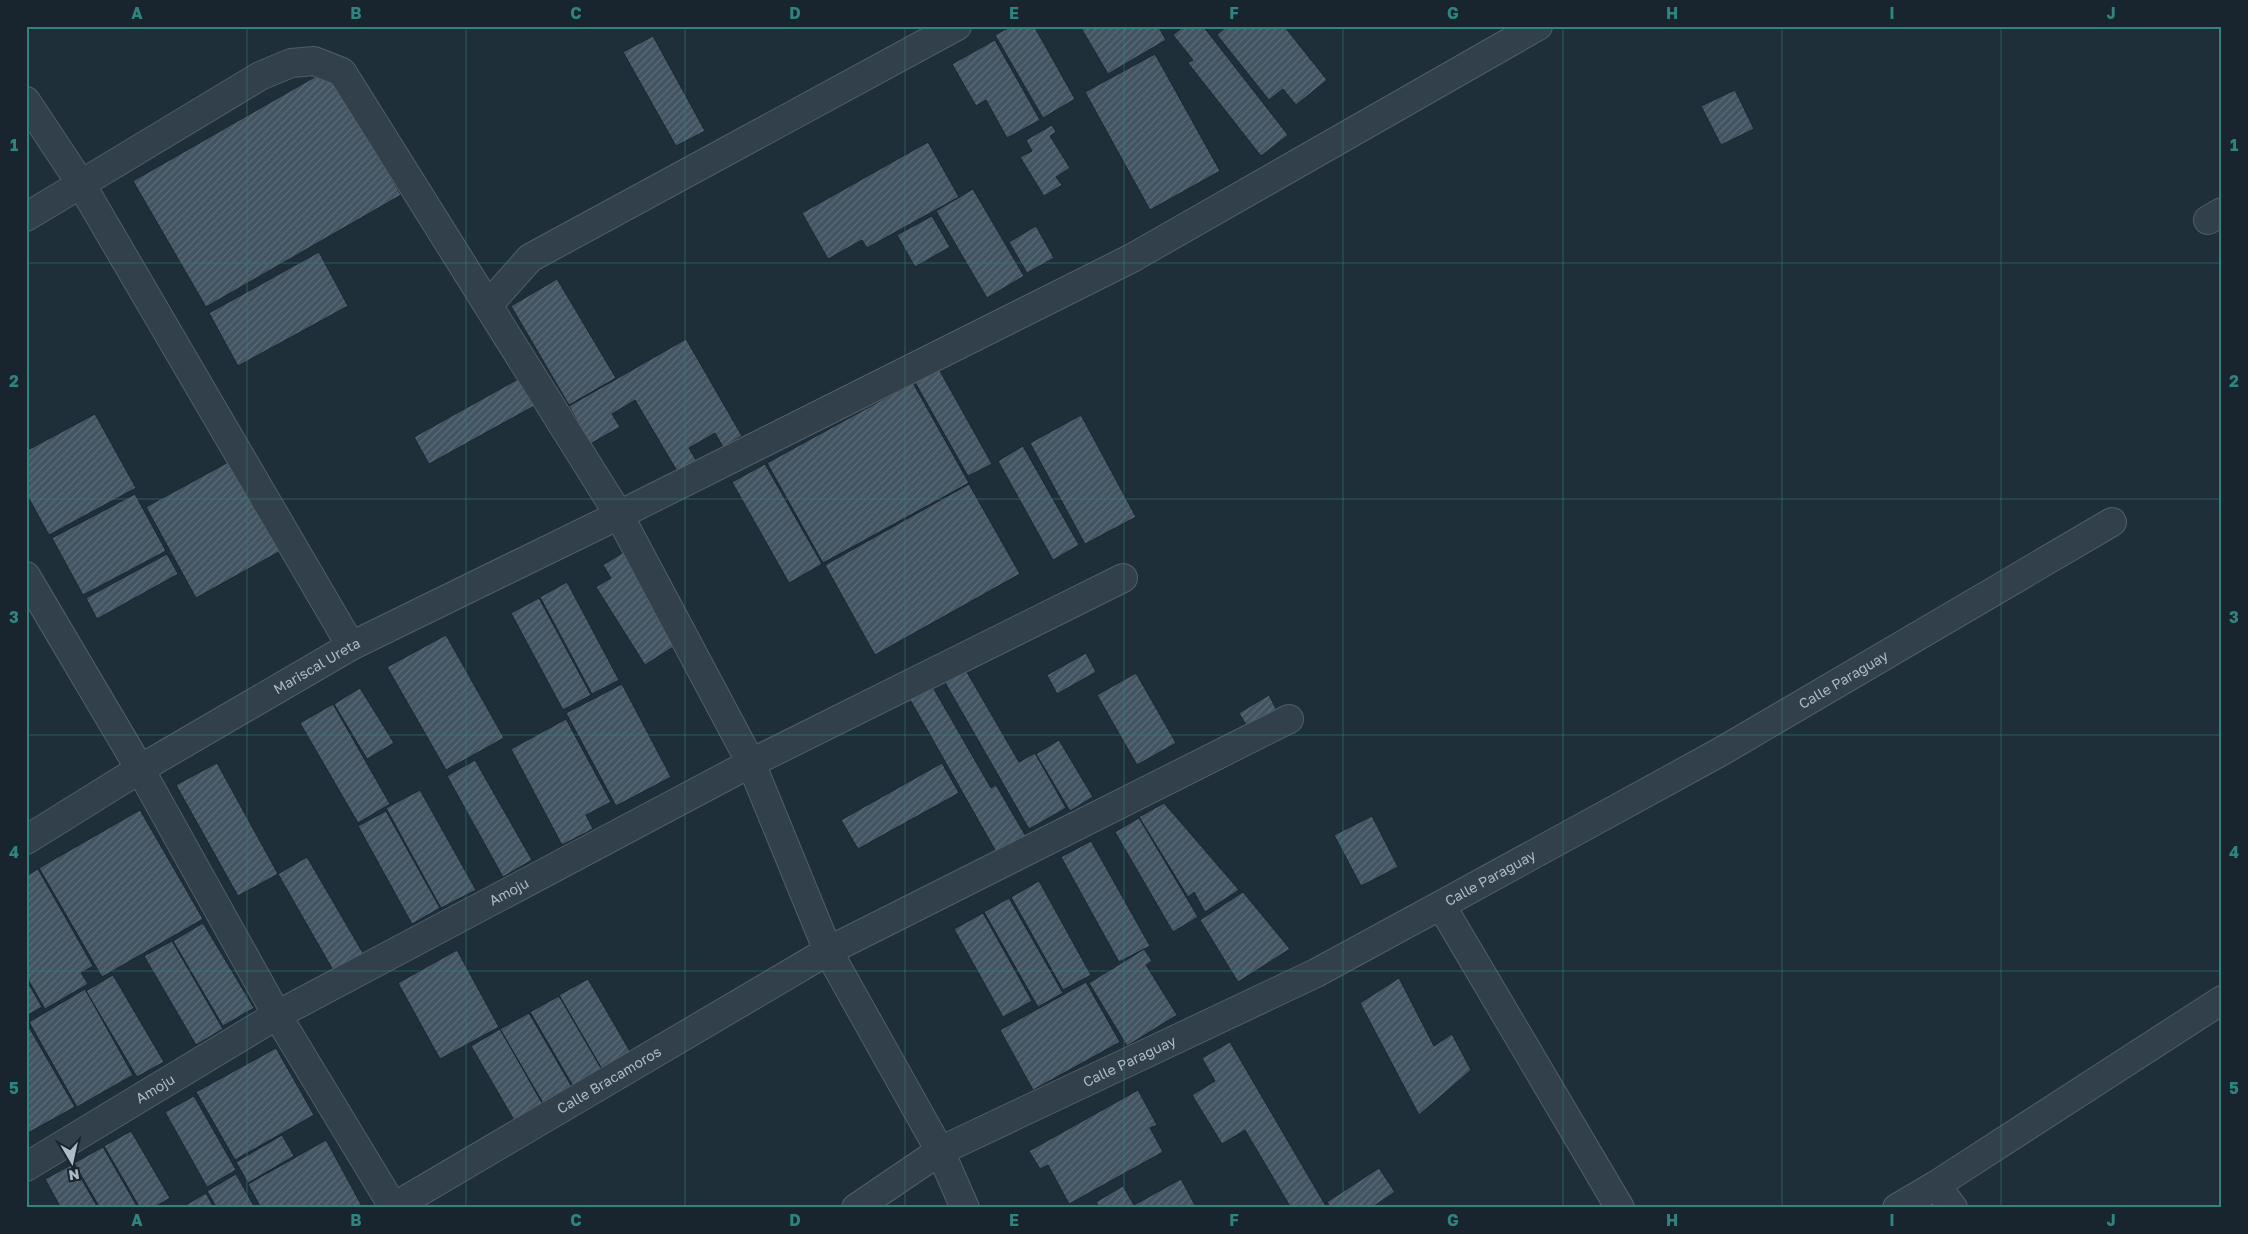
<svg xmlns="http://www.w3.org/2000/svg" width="2248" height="1234" viewBox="0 0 2248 1234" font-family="'Golos Text',sans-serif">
<defs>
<pattern id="building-hatch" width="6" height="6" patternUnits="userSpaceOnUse" patternTransform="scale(1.25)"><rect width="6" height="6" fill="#425462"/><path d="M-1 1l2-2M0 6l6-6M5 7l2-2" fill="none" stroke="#5b6b77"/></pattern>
</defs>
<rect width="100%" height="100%" fill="#1f2f3a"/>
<path fill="url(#building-hatch)" stroke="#1a2731" d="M 1012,26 L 1034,26 L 1075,99 L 1043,118 L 995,35 Z
M 1080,26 L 1158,26 L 1166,40 L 1108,74 Z
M 1184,26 L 1203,26 L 1288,135 L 1261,156 L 1188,63 L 1193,60 L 1173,35 Z
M 1227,26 L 1284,26 L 1327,80 L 1296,105 L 1283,89 L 1269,100 L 1217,35 Z
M 653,36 L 705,131 L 676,146 L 623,52 Z
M 995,40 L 1040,120 L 1007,138 L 986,100 L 976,106 L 952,64 Z
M 1155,54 L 1220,171 L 1150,210 L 1085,92 Z
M 320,74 L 334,79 L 401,195 L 206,307 L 133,181 Z
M 1735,90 L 1754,129 L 1721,145 L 1701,106 Z
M 1052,125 L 1056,132 L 1050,136 L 1070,168 L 1056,177 L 1062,185 L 1044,196 L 1020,157 L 1032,151 L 1026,140 Z
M 928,142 L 959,197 L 867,248 L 862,240 L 828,259 L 802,213 Z
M 973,189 L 1024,276 L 987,298 L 936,211 Z
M 932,216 L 950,247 L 915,267 L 897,235 Z
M 1036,226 L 1054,258 L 1027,273 L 1009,242 Z
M 319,252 L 348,306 L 238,366 L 209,313 Z
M 557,279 L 616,378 L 569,405 L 511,306 Z
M 686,339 L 742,436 L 723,447 L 715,433 L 689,448 L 696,460 L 677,471 L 635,400 L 612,414 L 620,427 L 590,444 L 569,406 Z
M 936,364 L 992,464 L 968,476 L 912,377 Z
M 529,373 L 545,400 L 429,464 L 414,437 Z
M 913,383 L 969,483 L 823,563 L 767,463 Z
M 95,414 L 136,488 L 49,535 L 26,493 L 26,451 Z
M 1081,415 L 1136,517 L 1085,544 L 1030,443 Z
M 1023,446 L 1079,545 L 1053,560 L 998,461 Z
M 234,459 L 284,549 L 196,598 L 146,507 Z
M 765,464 L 822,564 L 789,583 L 732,482 Z
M 969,484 L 1020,574 L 875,655 L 825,565 Z
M 135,494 L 166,551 L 83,595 L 52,538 Z
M 624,552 L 681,642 L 645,665 L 596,587 L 611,578 L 603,565 Z
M 167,554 L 178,574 L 97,619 L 86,598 Z
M 567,582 L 619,680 L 592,694 L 540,597 Z
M 539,598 L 591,695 L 563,710 L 511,613 Z
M 446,635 L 504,738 L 446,770 L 387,667 Z
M 1086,653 L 1096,672 L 1057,694 L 1047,675 Z
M 964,667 L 1019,762 L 1035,753 L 1066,808 L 1029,829 L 943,679 Z
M 1136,673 L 1176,743 L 1137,765 L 1097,695 Z
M 622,684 L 671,777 L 616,806 L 566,713 Z
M 931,684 L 991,788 L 996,785 L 1028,840 L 999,857 L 908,696 Z
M 360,688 L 394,743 L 367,759 L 334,704 Z
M 1269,695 L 1277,711 L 1248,728 L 1239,713 Z
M 333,704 L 390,804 L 358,823 L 300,723 Z
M 566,719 L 611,802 L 586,815 L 593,829 L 562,845 L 511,749 Z
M 1059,740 L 1093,797 L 1070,811 L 1036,754 Z
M 475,760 L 532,860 L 503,877 L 447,776 Z
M 217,763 L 278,874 L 238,896 L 176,785 Z
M 942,763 L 959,793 L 858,849 L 841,820 Z
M 420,790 L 476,890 L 441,908 L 386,808 Z
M 1164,803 L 1239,890 L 1205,912 L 1194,892 L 1188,897 L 1139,817 Z
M 140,810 L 203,919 L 102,977 L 39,868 Z
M 386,811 L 440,908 L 412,924 L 358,826 Z
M 1372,816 L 1398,867 L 1361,886 L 1334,835 Z
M 1139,818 L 1198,917 L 1173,932 L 1115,832 Z
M 1091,841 L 1150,946 L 1119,962 L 1061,857 Z
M 307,857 L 367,960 L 337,977 L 278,874 Z
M 38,869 L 93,966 L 81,973 L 88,984 L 45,1009 L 26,976 L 26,876 Z
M 1039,881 L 1091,975 L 1063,990 L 1011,897 Z
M 1243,892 L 1290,949 L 1238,982 L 1200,920 Z
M 1009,898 L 1063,993 L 1038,1007 L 984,912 Z
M 983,913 L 1032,1001 L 1003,1017 L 954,929 Z
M 203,923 L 254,1008 L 223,1026 L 173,941 Z
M 172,941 L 223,1029 L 196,1045 L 144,956 Z
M 1144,949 L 1152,961 L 1146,965 L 1177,1015 L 1127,1046 L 1089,983 Z
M 457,950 L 499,1027 L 440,1059 L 398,983 Z
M 113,975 L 164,1062 L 137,1077 L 86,991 Z
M 1399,978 L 1434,1046 L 1452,1034 L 1471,1070 L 1419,1115 L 1360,1003 Z
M 26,979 L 42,1007 L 26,1016 Z
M 588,979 L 631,1053 L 602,1069 L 559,995 Z
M 1086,982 L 1120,1042 L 1033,1090 L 1000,1030 Z
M 85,989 L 133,1075 L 77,1107 L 29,1022 Z
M 559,996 L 602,1070 L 573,1086 L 530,1012 Z
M 529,1013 L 572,1087 L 543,1103 L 500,1029 Z
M 26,1022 L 75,1107 L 26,1134 Z
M 500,1029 L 542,1103 L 514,1120 L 471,1046 Z
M 1230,1042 L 1327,1208 L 1291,1208 L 1245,1130 L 1222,1144 L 1192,1095 L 1215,1081 L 1202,1058 Z
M 276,1048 L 314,1115 L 235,1160 L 196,1092 Z
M 1138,1090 L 1157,1125 L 1150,1128 L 1163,1152 L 1069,1204 L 1048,1165 L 1040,1169 L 1029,1151 Z
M 194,1096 L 236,1170 L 207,1187 L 165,1112 Z
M 131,1131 L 170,1198 L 153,1208 L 140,1208 L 104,1146 Z
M 282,1135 L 294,1156 L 248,1183 L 236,1162 Z
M 326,1140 L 363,1208 L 261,1208 L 248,1184 Z
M 103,1147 L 138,1208 L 100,1208 L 74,1163 Z
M 73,1164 L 98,1208 L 61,1208 L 45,1179 Z
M 1379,1168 L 1395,1192 L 1371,1208 L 1331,1208 L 1327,1202 Z
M 236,1174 L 255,1208 L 217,1208 L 207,1191 Z
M 1181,1179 L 1196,1207 L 1195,1208 L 1100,1208 L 1096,1202 L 1123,1186 L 1134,1205 Z
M 206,1193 L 214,1208 L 181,1208 Z"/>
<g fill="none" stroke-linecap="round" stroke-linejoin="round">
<defs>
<g id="minor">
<path d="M 26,101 L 81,184 L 26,217"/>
<path d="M 2208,220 L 2222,212"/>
<path d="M 489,304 L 530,258 L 957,26"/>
<path d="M 26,576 L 140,769 L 277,1015 L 394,1208"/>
<path id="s1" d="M 26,840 L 140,769 L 351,646 L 619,515 L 1132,258 L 1538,26"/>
<path d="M 1441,905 L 1620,1208"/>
<path id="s2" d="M 26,1167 L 277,1015 L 751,763 L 619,515 L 342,72 L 314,61 L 291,63 L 260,76 L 81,184 L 351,646"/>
<path d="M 1936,1185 L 1953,1208"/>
<path id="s3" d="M 392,1208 L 828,951 L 751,763 L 1123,578"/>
<path id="s4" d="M 856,1208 L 940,1151 L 1316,973 L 1441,905 L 1722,751 L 2112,522"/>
<path d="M 965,1208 L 940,1151 L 828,951 L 1289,719"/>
<path d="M 1897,1208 L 1936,1185 L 2222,1000"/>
</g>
</defs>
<use href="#minor" stroke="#505e68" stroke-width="30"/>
<use href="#minor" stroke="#32404b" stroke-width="28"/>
</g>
<path fill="none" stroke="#2f8480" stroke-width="1" stroke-opacity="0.55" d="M 247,26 L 247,1208M 466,26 L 466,1208M 685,26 L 685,1208M 905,26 L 905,1208M 1124,26 L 1124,1208M 1343,26 L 1343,1208M 1563,26 L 1563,1208M 1782,26 L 1782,1208M 2001,26 L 2001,1208M 26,263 L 2222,263M 26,499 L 2222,499M 26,735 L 2222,735M 26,971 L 2222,971"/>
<g text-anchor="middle" stroke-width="4" stroke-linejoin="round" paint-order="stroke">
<g font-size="14" fill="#adbbc7" stroke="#18252f">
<text dy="5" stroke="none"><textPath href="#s1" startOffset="339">Mariscal Ureta</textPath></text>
<text dy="5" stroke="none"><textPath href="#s4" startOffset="1121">Calle Paraguay</textPath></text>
<text dy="5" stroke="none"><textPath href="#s4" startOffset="716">Calle Paraguay</textPath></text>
<text dy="5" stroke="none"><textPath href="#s2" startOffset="556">Amoju</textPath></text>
<text dy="5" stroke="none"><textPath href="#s4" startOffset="311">Calle Paraguay</textPath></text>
<text dy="5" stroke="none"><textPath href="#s3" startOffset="252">Calle Bracamoros</textPath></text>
<text dy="5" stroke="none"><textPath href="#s2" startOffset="151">Amoju</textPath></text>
</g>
</g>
<rect width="2248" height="1234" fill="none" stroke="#18252f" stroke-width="55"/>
<g transform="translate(72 1162) rotate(171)" stroke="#18252f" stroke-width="4" paint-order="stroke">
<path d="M0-4L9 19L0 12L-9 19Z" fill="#adbbc7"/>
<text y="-8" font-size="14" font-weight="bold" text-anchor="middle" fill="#adbbc7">N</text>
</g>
<rect x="28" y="28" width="2192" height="1178" fill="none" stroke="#2f8480" stroke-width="2"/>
<g font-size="16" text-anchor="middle" font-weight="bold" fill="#2f8480">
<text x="137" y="19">A</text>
<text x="356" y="19">B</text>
<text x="576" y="19">C</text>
<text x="795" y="19">D</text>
<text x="1014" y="19">E</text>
<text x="1234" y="19">F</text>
<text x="1453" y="19">G</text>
<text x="1672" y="19">H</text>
<text x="1892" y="19">I</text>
<text x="2111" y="19">J</text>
<text x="14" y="151">1</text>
<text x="2234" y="151">1</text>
<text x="14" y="387">2</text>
<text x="2234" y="387">2</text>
<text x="14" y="623">3</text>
<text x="2234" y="623">3</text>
<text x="14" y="858">4</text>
<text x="2234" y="858">4</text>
<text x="14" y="1094">5</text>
<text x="2234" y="1094">5</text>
<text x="137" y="1226">A</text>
<text x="356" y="1226">B</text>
<text x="576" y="1226">C</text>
<text x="795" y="1226">D</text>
<text x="1014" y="1226">E</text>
<text x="1234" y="1226">F</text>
<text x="1453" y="1226">G</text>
<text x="1672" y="1226">H</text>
<text x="1892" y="1226">I</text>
<text x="2111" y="1226">J</text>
</g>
</svg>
